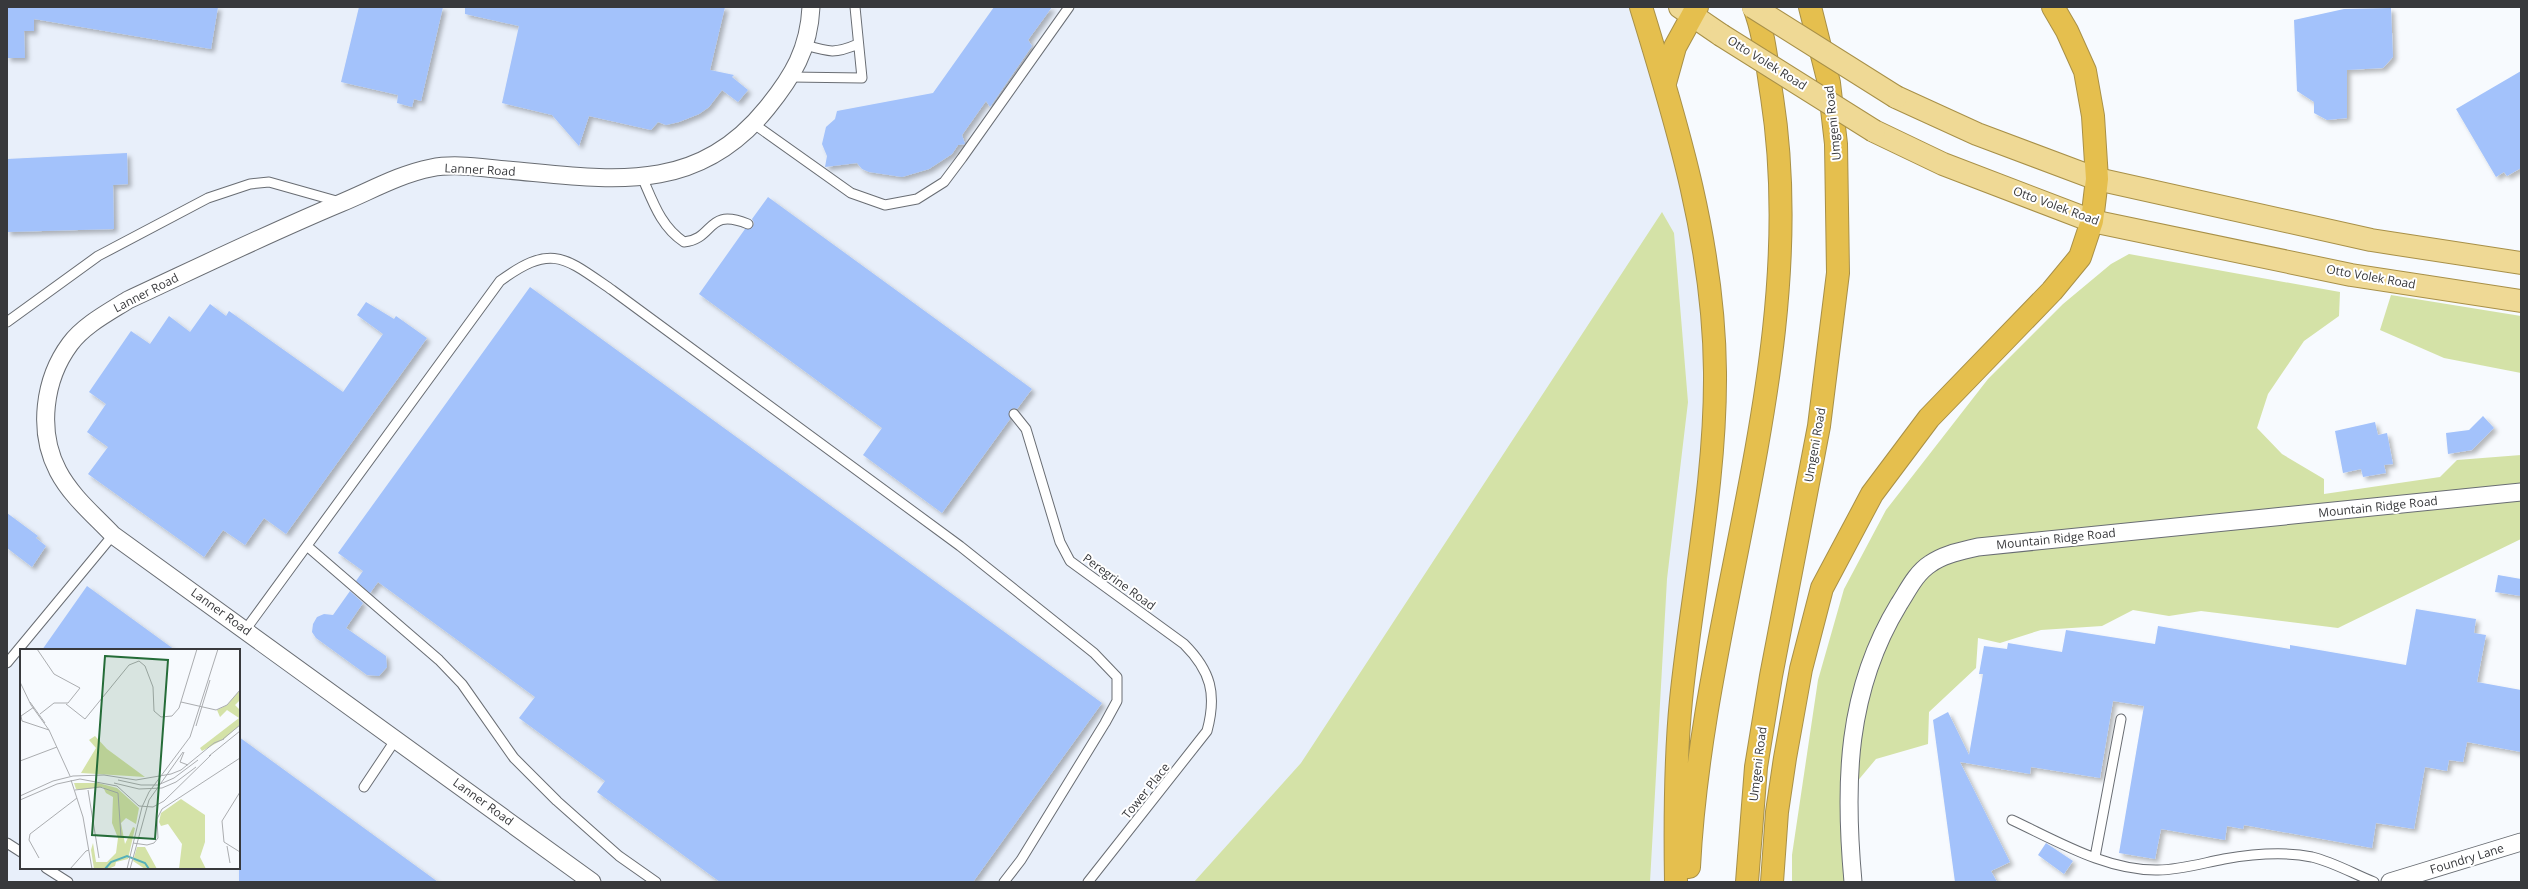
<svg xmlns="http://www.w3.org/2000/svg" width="2528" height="889" viewBox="0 0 2528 889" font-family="'Open Sans',sans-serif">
<defs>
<filter id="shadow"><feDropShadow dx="3.5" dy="3.5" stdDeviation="2" flood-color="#0004"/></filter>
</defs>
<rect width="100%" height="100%" fill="#f7fafe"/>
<path fill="#e8effa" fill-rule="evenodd" d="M 7,7 L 1640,7 L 1663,86 L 1711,331 L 1674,882 L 7,882 ZM 21,650 L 239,650 L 239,868 L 21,868 Z"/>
<path fill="#d4e2a7" d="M 1662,212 L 1674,233 L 1688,402 L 1667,579 L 1650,882 L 1194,882 L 1301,763 Z
M 2129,254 L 2340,292 L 2339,316 L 2304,341 L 2268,394 L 2257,428 L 2282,454 L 2324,479 L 2324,494 L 2440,477 L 2457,460 L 2521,455 L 2521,539 L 2338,628 L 2201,611 L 2169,616 L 2133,610 L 2102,626 L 2041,630 L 2000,643 L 1978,638 L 1976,668 L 1929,712 L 1928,744 L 1876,759 L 1850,790 L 1853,882 L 1792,882 L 1792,855 L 1818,680 L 1844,589 L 1886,510 L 1988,379 L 2063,304 L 2111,264 Z
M 2391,295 L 2521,316 L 2521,373 L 2444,358 L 2380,330 Z"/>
<path fill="#a3c2fb" filter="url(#shadow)" d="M 7,7 L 218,7 L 211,49 L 34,19 L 34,31 L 24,31 L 25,58 L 7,58 Z
M 359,7 L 443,7 L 421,101 L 414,99 L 412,107 L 397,103 L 398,95 L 341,82 Z
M 465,7 L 725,7 L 710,70 L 734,75 L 732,77 L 748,90 L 738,102 L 722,90 L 709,107 L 699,114 L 679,122 L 666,125 L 658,122 L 651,130 L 589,116 L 579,146 L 552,115 L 502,103 L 519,26 L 465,14 Z
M 994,7 L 1052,7 L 1028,40 L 1032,46 L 990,107 L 986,101 L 962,135 L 965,144 L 958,145 L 952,154 L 929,169 L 902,177 L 869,172 L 862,169 L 857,163 L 825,167 L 827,156 L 822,144 L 826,127 L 835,119 L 837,111 L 933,93 Z
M 2391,8 L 2393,57 L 2383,68 L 2347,70 L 2347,118 L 2327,120 L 2314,113 L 2314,102 L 2297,91 L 2294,20 L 2344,9 Z
M 2521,71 L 2521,168 L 2507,176 L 2504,172 L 2496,177 L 2456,109 Z
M 127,153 L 128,184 L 113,185 L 114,229 L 7,232 L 7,159 Z
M 768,197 L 1032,389 L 1017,409 L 1013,408 L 1009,411 L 1010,419 L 942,513 L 863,455 L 882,428 L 699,294 L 745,229 L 752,228 L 754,223 L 752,219 Z
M 530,287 L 1102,703 L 973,882 L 720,882 L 597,792 L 605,781 L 519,718 L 535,697 L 378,582 L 370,593 L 356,581 L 363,571 L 338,553 Z
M 366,302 L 394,319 L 396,316 L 427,338 L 286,534 L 264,518 L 245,545 L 223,530 L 204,557 L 88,474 L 108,447 L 87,432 L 106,404 L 89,392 L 131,331 L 150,344 L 169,316 L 190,332 L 210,304 L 226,316 L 229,311 L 343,392 L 383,334 L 357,315 Z
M 2483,416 L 2494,428 L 2472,450 L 2448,454 L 2446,433 L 2469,430 Z
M 2375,422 L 2378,435 L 2387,433 L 2393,464 L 2384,465 L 2386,473 L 2363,477 L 2361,469 L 2343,473 L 2335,431 Z
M 7,513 L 38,536 L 36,538 L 46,546 L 32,567 L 7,548 Z
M 2498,575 L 2521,579 L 2521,596 L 2495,592 Z
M 87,586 L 175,650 L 42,650 Z
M 350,591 L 363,603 L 346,628 L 386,656 L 387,667 L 379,676 L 367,675 L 316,638 L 312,632 L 313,624 L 317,617 L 324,614 L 333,615 Z
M 2416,609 L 2476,619 L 2474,633 L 2486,635 L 2477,682 L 2521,690 L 2521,752 L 2467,742 L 2463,762 L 2449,760 L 2447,771 L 2425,767 L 2414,829 L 2376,823 L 2372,848 L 2244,825 L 2243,829 L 2227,826 L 2225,840 L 2161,829 L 2155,859 L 2119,853 L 2144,706 L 2113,701 L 2100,778 L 2031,767 L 2030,774 L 1960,762 L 2010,862 L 1991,871 L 1997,882 L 1955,882 L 1933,720 L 1948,712 L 1969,755 L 1983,674 L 1979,674 L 1984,646 L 2007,649 L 2008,643 L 2062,652 L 2066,630 L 2155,644 L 2158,626 L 2290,649 L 2290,645 L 2406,665 Z
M 239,737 L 438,882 L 239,882 Z
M 2046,843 L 2073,861 L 2064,874 L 2038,855 Z"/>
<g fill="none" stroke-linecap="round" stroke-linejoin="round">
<defs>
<path id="lane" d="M 805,45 C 829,52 835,54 858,44
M 791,77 L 862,78 L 855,7
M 754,124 L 851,193 L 885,205 L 917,199 L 944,182 L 962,158 L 1069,7
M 642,177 C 653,202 661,227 684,242 C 715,239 706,207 748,224
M 7,322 L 98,256 L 208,198 L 250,184 L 269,182 L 340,202
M 1014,414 L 1026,429 L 1060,542 L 1070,561 L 1184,644 C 1211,671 1217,694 1207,731 L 1088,882
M 307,546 L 439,660 L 462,684 L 514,758 L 557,801 L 619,856 L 656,882
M 246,629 L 500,281 C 552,243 564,257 612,290 L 960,546 L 1094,653 L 1117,677 L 1117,701 L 1105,723 L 1021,860 L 1004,882
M 7,663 L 113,535
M 364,787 L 396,739
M 2012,820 C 2057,841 2107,871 2158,870 C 2180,870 2203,863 2224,859 C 2253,854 2283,851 2312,857 C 2333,862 2354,874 2374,882
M 7,843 L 21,852
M 2095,857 L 2121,719
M 46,868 L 68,882"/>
<path id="street" d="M 592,882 L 113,535 C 94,515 71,496 58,471 C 37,431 44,379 70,344 C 84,325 109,312 128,300 C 199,267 269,233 341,203 C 370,191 400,174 431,168 C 455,163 483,168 507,170 C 608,179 695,197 767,108 C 793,76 809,49 811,7
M 1853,882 C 1844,783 1846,691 1899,604 C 1908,590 1916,573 1930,564 C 1944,554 1962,551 1978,547 L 2521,492
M 2390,882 L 2521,842"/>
<path id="primary" d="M 1680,7 L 1721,35
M 1896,97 L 1977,134 L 2097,179 L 2371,240 L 2521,263
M 1874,131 L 1943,164 L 2092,221 L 2351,275 L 2521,301"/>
<path id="highway" d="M 1641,7 C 1678,127 1714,246 1715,372 C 1716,482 1692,591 1681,700 C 1675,760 1675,821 1676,882
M 1665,83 L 1675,47 L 1697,7
M 1689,867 C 1702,610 1812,354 1772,97 C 1767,67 1765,35 1754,7
M 1747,882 L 1756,767 L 1771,676 L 1819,426 L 1838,273 L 1836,144 L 1829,83 L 1810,7
M 1772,882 L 1777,812 L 1785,758 L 1801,669 L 1822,588 L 1872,494 L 1929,418 L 2052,291 L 2080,257 L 2092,221 L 2097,179 L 2093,116 L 2085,71 L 2067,31 L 2053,7"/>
</defs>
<use href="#lane" stroke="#696d73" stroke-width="11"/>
<use href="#street" stroke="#696d73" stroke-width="19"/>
<use href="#primary" stroke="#a89048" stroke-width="24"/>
<use href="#highway" stroke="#a89048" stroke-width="24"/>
<use href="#lane" stroke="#fff" stroke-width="9"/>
<use href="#street" stroke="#fff" stroke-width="17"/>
<use href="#primary" stroke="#efd995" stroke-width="22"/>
<use href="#highway" stroke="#e5bf4e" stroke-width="22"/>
<defs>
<path id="primary-bridge" d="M 1753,7 L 1896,97
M 1721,35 L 1874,131"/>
</defs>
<use href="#primary-bridge" stroke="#a89048" stroke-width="24" stroke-linecap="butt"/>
<use href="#primary-bridge" stroke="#efd995" stroke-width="22"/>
</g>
<g text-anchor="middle" stroke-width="4" stroke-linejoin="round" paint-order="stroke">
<g font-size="12" fill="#38393c" stroke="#fff">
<text transform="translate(1767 63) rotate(32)" y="4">Otto Volek Road</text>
<text transform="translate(1833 123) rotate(-96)" y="4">Umgeni Road</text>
<text transform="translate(480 170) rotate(3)" y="4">Lanner Road</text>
<text transform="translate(2056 206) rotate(20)" y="4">Otto Volek Road</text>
<text transform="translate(2371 277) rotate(10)" y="4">Otto Volek Road</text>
<text transform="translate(146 293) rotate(-27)" y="4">Lanner Road</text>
<text transform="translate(1815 445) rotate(-80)" y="4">Umgeni Road</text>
<text transform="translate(2378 507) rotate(-6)" y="4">Mountain Ridge Road</text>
<text transform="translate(2056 539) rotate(-6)" y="4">Mountain Ridge Road</text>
<text transform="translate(1119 582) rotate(36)" y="4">Peregrine Road</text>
<text transform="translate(221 612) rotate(36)" y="4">Lanner Road</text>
<text transform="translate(1758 764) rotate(-83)" y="4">Umgeni Road</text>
<text transform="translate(1146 791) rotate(-51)" y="4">Tower Place</text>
<text transform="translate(483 802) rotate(36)" y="4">Lanner Road</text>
<text transform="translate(2467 859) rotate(-17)" y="4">Foundry Lane</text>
</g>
</g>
<g transform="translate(20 649)">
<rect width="220" height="220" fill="#f7fafe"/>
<path d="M 220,41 L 220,51 L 215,56 L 220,61 L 220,76 L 204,90 L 182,102 L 180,99 L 219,69 L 207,61 L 200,68 L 197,61 L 207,56 ZM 75,87 L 87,100 L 125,128 L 61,124 L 76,99 L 69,91 ZM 54,134 L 78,134 L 97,139 L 119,159 L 116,175 L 106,169 L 101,174 L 105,195 L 113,178 L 115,179 L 108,210 L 96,213 L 95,217 L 88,220 L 74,220 L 71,201 L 73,194 L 76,213 L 87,213 L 96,204 L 98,189 L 92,174 L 93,148 L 86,144 L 83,138 L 60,141 L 56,140 ZM 161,150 L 185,166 L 185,193 L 180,208 L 186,220 L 159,220 L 162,195 L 148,175 L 141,177 L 139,173 L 141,164 ZM 117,198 L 125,198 L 137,220 L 125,220 L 113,212 Z" fill="#d4e2a7"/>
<path fill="none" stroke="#55b0b9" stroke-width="2" d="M 85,220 L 91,213 L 107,207 L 125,214 L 129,220"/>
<path fill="none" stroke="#abadb0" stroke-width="1" d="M 17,0 L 34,25 L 60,39 L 48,54 L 34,54 L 20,65M 0,33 L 11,56 L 29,81 L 50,127M 10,53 L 25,74M 161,53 L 196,61 L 207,56 L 220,41M 46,55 L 65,70 L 109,16 L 119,12 L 125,17 L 133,38 L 134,62 L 141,68 L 152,67 L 159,59 L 177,0M 1,67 L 2,72 L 29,81M 1,67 L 14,58M 176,77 L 190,31M 203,90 L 220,76M 164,103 L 160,113 L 168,116M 189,107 L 220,82M 0,112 L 37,98M 51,131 L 63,168 L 72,220M 98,131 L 121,136 L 138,136 L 154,129 L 178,111M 94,134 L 119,140 L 142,139 L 156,133 L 176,118M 55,141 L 80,138 L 98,144 L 101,188M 68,141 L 79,209M 220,143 L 202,172 L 204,193 L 220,203M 0,147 L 33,132 L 53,127 L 84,126 L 116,131 L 151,125 L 161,121 L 194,94 L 204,90M 0,151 L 37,135 L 60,130 L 97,137 L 119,157 L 133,158 L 144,152 L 191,106M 113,194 L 127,196 L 134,194 L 138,189 L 137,170 L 142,160 L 220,109M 207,197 L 210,214M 19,209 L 9,191 L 10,185 L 57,149M 50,220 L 66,202 L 69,201M 107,220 L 122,158 L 129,143 L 170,88 L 198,0M 110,220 L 129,151 L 163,103"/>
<path fill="#256c38" fill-opacity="0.15" stroke="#256c38" stroke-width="2" d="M 85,7 L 148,11 L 135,190 L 72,186 Z"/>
<rect width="220" height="220" fill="none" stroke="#38393c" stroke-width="2"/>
</g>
<rect width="2528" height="889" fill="none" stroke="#38393c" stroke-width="16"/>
</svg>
